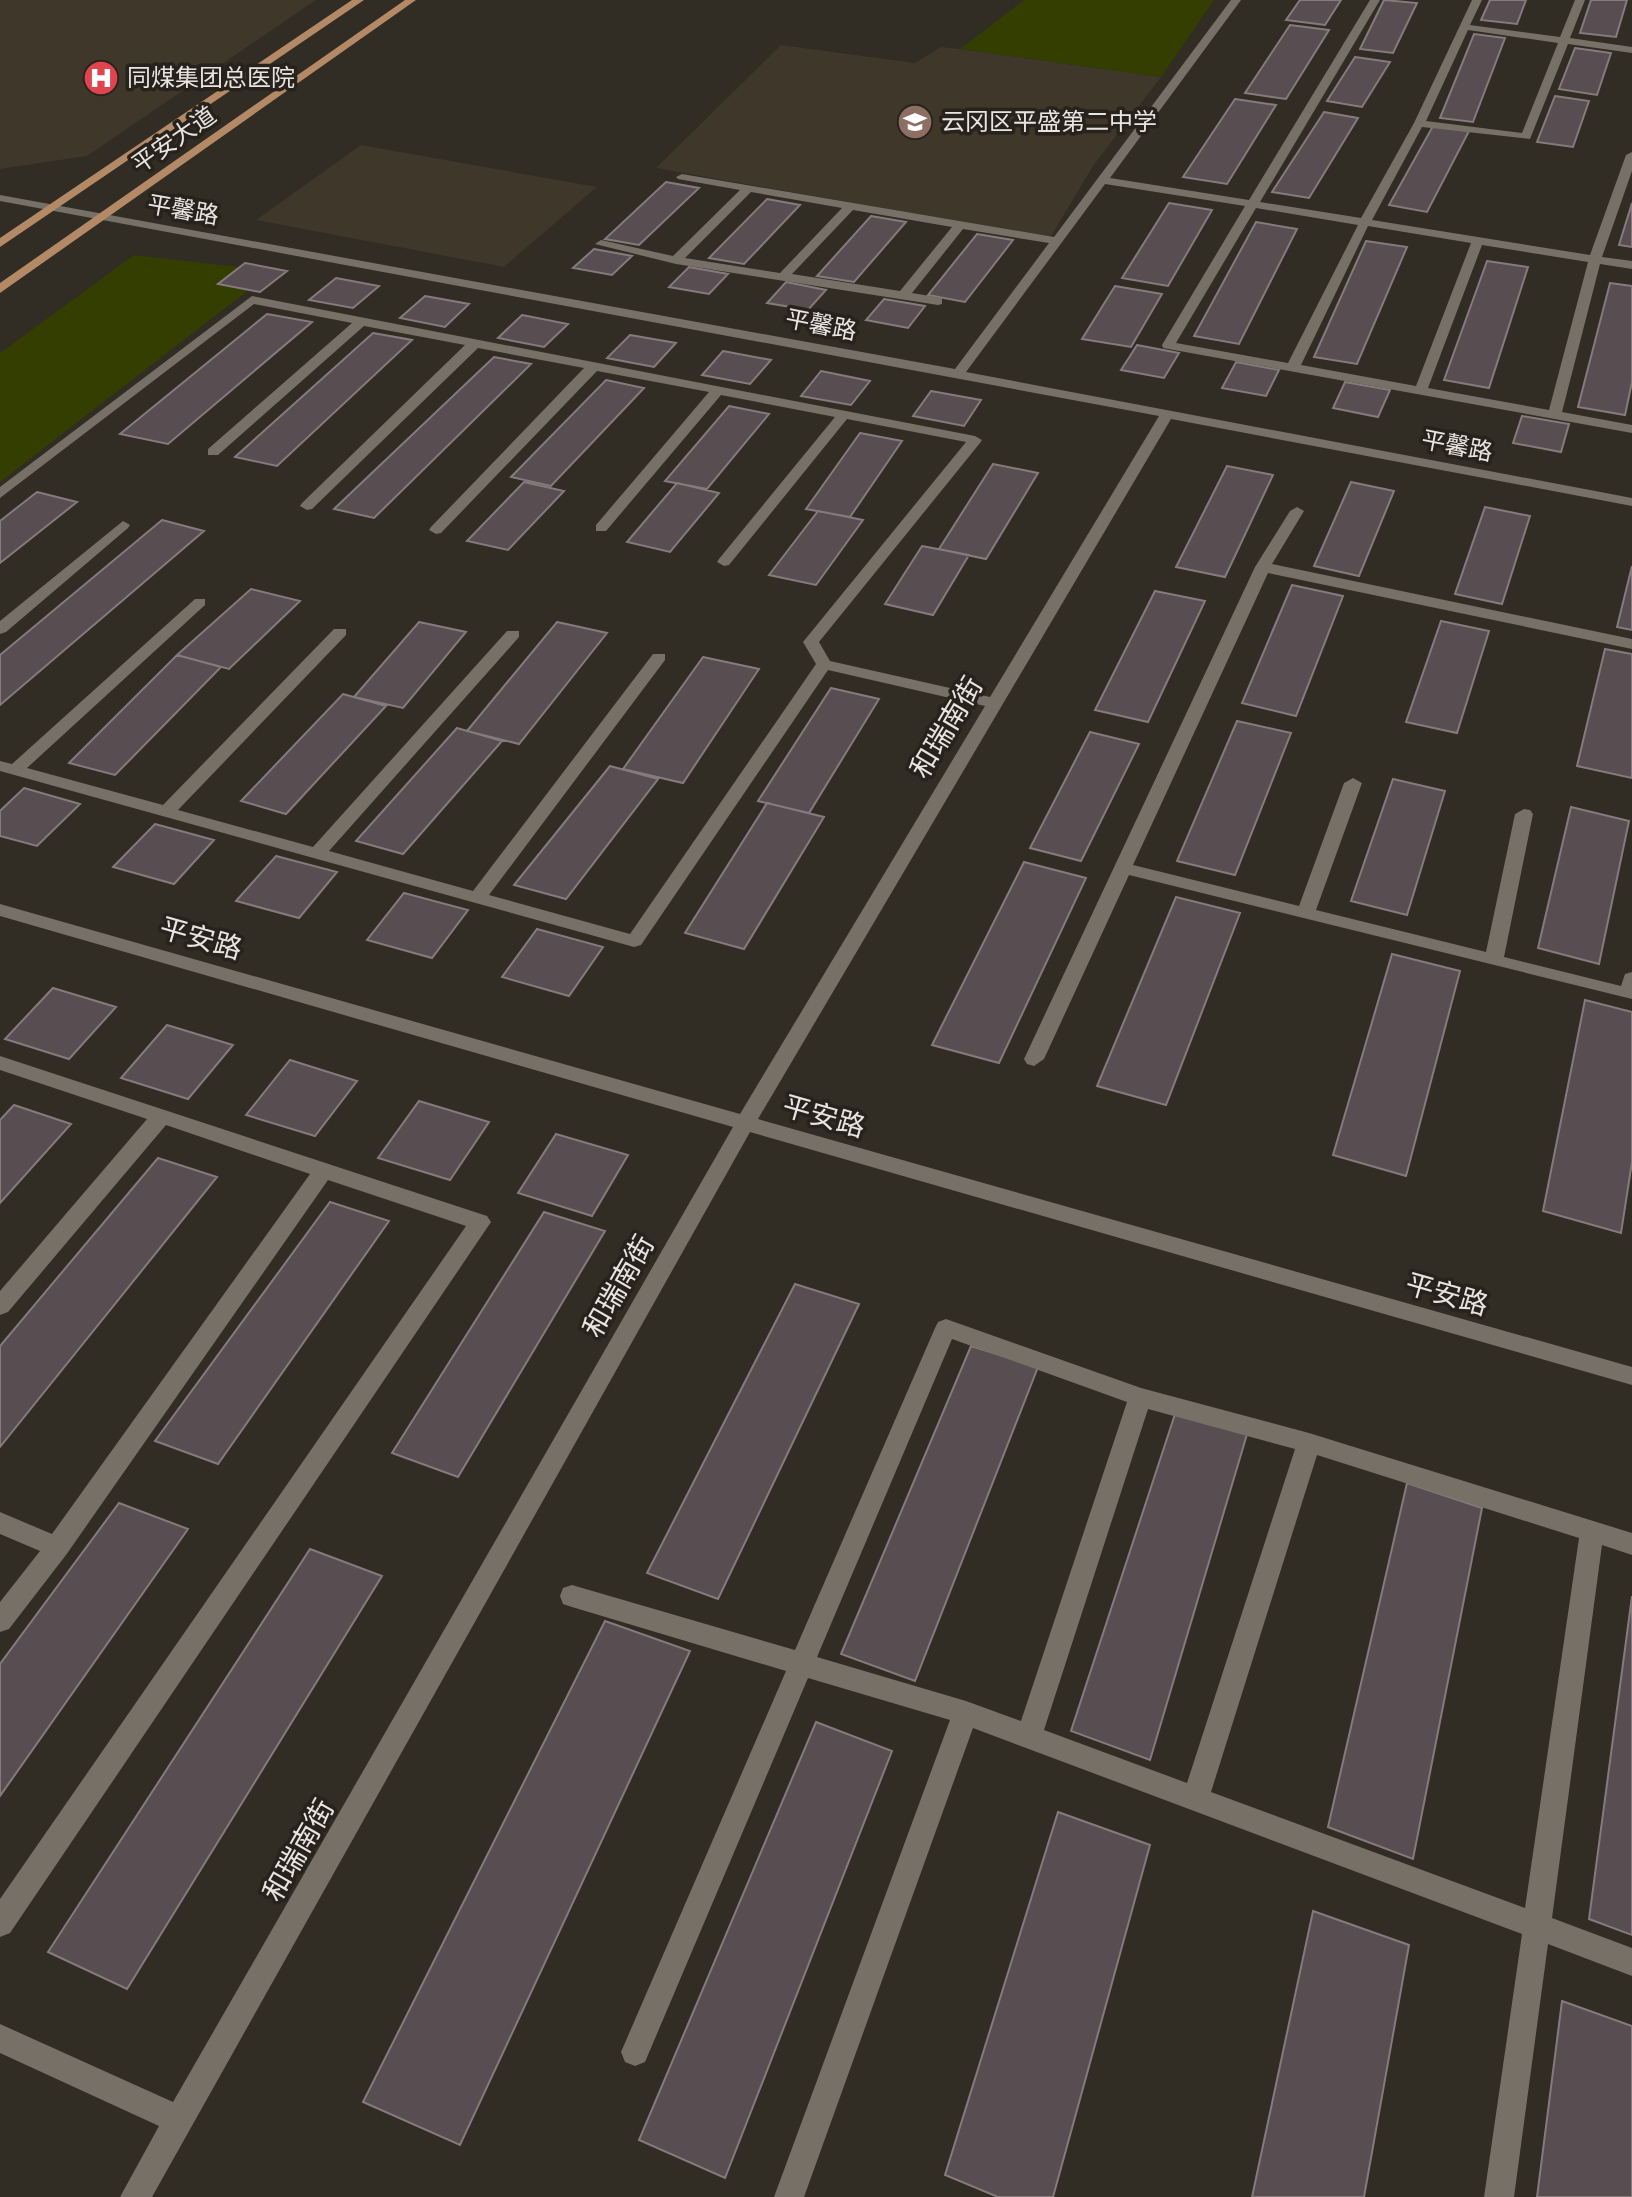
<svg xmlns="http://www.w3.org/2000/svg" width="1632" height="2197" viewBox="0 0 1632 2197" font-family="'Open Sans','Noto Sans SC',sans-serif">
<rect width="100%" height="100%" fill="#312c24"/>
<path fill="#3e372a" d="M 0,0 L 316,0 L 87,156 L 0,169 Z
M 781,45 L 915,63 L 941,47 L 960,49 L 1161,77 L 1093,166 L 1050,238 L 656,168 Z
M 361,145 L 597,187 L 504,267 L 256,220 Z"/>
<path fill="#343e01" d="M 1024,0 L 1214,0 L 1161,77 L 960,49 Z
M 134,255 L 273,271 L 0,482 L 0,353 Z"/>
<path fill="#584d51" stroke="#867a7d" stroke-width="2" d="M 1300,0 L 1341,0 L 1325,25 L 1286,20 Z
M 1384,0 L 1417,3 L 1393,53 L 1360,49 Z
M 1490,0 L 1526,0 L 1517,24 L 1481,20 Z
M 1591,0 L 1627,0 L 1616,37 L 1580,33 Z
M 1290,25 L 1329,30 L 1286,99 L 1245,93 Z
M 1474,34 L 1505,38 L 1473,122 L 1440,118 Z
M 1575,48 L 1611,53 L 1597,95 L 1559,89 Z
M 1355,57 L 1390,62 L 1362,107 L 1327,101 Z
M 1555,96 L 1589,101 L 1573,147 L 1537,142 Z
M 1235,99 L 1276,105 L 1227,184 L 1183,177 Z
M 1324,112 L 1358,118 L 1309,198 L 1272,192 Z
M 1433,126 L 1469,131 L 1427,212 L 1389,205 Z
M 666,182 L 699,188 L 639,245 L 605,239 Z
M 767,199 L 800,205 L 744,264 L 709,258 Z
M 1169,203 L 1212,210 L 1168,286 L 1122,278 Z
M 1632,203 L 1632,247 L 1619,245 Z
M 871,216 L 906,222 L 854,282 L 817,276 Z
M 1256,222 L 1297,229 L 1239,344 L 1194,336 Z
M 977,234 L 1013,240 L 965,302 L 928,295 Z
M 1366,241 L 1407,247 L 1357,364 L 1314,357 Z
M 594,249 L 632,256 L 612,275 L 573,268 Z
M 1487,261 L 1528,267 L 1489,388 L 1444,380 Z
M 245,263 L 287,271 L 260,292 L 218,284 Z
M 689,267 L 728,274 L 709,294 L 669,287 Z
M 336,278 L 379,286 L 353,308 L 309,300 Z
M 786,282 L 826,290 L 808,310 L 767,303 Z
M 1610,283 L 1632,286 L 1632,382 L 1625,415 L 1578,407 Z
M 1115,286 L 1162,294 L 1131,347 L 1082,339 Z
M 425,296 L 469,304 L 445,327 L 400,318 Z
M 884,299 L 925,306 L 908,328 L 866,320 Z
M 267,314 L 312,322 L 168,444 L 120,434 Z
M 522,315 L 568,324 L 544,347 L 498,338 Z
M 373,333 L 412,340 L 277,466 L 235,457 Z
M 630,335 L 676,343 L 654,367 L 607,358 Z
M 1137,345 L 1179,353 L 1164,378 L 1121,370 Z
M 723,351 L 771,360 L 750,384 L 702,375 Z
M 494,357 L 531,364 L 374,518 L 334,509 Z
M 1236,362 L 1279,370 L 1266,396 L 1222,388 Z
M 821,371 L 870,381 L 851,405 L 801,396 Z
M 606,380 L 644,388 L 551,486 L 511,477 Z
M 1345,382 L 1390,390 L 1378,417 L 1333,408 Z
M 931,391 L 981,400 L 964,426 L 913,416 Z
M 729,406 L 769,414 L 707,489 L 665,481 Z
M 1522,416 L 1569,424 L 1561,452 L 1513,443 Z
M 860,433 L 902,441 L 850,517 L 806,509 Z
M 993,464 L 1038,473 L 986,559 L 939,549 Z
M 1227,466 L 1273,475 L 1225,577 L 1176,567 Z
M 524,482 L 564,491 L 508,550 L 467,541 Z
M 1351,482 L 1394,491 L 1359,576 L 1314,566 Z
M 677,483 L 719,493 L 670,552 L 627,542 Z
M 37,492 L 77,502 L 0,563 L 0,521 Z
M 1485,507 L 1530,516 L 1502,604 L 1455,594 Z
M 818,511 L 863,520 L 816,585 L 769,575 Z
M 162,520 L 204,531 L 0,705 L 0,655 Z
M 922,546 L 969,555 L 933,615 L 885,604 Z
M 1632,566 L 1632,630 L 1617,627 Z
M 1292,585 L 1343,596 L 1296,716 L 1242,703 Z
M 251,589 L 300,601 L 229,669 L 177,655 Z
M 1155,591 L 1205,601 L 1148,722 L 1095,710 Z
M 1441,621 L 1489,631 L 1457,733 L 1406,722 Z
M 419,622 L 466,632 L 403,708 L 354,697 Z
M 557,622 L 607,633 L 519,744 L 467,731 Z
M 1605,649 L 1632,654 L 1632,778 L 1577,766 Z
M 177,655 L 221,667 L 115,775 L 69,763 Z
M 703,657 L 759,669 L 683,783 L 623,769 Z
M 831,688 L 879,699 L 809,813 L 758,801 Z
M 343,694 L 386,706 L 286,814 L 241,801 Z
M 1237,721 L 1291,733 L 1235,875 L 1177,861 Z
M 457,728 L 502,741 L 403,854 L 356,841 Z
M 1090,732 L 1139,744 L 1081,861 L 1030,848 Z
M 610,766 L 658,779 L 566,899 L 514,885 Z
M 1393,779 L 1445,791 L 1407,915 L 1351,901 Z
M 24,788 L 80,804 L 37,846 L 0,836 L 0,811 Z
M 767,803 L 824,817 L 744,949 L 685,933 Z
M 1571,807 L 1629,821 L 1599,964 L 1538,948 Z
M 155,824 L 214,840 L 174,884 L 113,867 Z
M 276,856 L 337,872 L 299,918 L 236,901 Z
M 1024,862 L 1086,878 L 999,1063 L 932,1045 Z
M 404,893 L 468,910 L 432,958 L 367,940 Z
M 1176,897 L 1240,913 L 1166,1105 L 1097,1086 Z
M 537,929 L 603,947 L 569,996 L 502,977 Z
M 1392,954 L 1460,971 L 1406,1176 L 1333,1155 Z
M 53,988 L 116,1007 L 69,1059 L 5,1039 Z
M 1585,1000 L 1632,1012 L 1632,1162 L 1621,1233 L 1543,1211 Z
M 167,1025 L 233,1045 L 188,1099 L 121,1078 Z
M 290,1060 L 357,1081 L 315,1136 L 246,1115 Z
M 419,1101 L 489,1122 L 450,1180 L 378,1158 Z
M 14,1105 L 71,1124 L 0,1203 L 0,1120 Z
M 556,1134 L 628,1155 L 592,1216 L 518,1193 Z
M 158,1158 L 217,1177 L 0,1447 L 0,1346 Z
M 330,1202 L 389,1221 L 218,1464 L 155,1441 Z
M 544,1212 L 605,1231 L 458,1477 L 392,1453 Z
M 795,1284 L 859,1304 L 718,1599 L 647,1573 Z
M 971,1346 L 1038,1367 L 915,1681 L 841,1654 Z
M 1177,1408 L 1248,1431 L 1150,1760 L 1071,1731 Z
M 1407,1483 L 1482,1508 L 1413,1859 L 1328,1827 Z
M 119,1503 L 188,1529 L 0,1796 L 0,1664 Z
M 310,1549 L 382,1576 L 127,1989 L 48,1952 Z
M 1632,1596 L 1632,1935 L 1589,1919 Z
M 605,1621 L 690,1651 L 460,2145 L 363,2102 Z
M 816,1722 L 892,1751 L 725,2178 L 639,2140 Z
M 1058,1812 L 1150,1845 L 1053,2197 L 998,2197 L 945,2175 Z
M 1313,1911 L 1409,1945 L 1364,2197 L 1252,2197 Z
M 1562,2001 L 1632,2026 L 1632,2197 L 1537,2197 Z"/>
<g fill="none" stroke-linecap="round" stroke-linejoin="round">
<path fill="#767067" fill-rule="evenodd" d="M 1231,0 L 1241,0 L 1110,178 L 1249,200 L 1370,0 L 1380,0 L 1260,202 L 1361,218 L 1414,123 L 1472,0 L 1482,0 L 1470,25 L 1560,37 L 1575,0 L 1585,0 L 1570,38 L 1632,47 L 1632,53 L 1568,44 L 1530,139 L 1422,127 L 1372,220 L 1590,255 L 1626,155 L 1632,152 L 1632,171 L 1602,257 L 1632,261 L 1632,269 L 1600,264 L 1562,412 L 1632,425 L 1632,433 L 1163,348 L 1162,345 L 1245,206 L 1105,184 L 966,372 L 1632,498 L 1632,506 L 1171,419 L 758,1119 L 1632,1367 L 1632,1385 L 750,1132 L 152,2197 L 120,2197 L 159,2126 L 0,2053 L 0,2024 L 173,2102 L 733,1127 L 0,916 L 0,904 L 740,1114 L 985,706 L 828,670 L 641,945 L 634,947 L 0,771 L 0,761 L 12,764 L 195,599 L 205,599 L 205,605 L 27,768 L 163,805 L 334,629 L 346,629 L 346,635 L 178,810 L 313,847 L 507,631 L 519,631 L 519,637 L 329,851 L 473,891 L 653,654 L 665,654 L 665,660 L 489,895 L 630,934 L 816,664 L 803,642 L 966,442 L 847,419 L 729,565 L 724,566 L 717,562 L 719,559 L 835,417 L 721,395 L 606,531 L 596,531 L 596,525 L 709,392 L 597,371 L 441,533 L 436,534 L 429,530 L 431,527 L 584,368 L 478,348 L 312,509 L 307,510 L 300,506 L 302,503 L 465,345 L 364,326 L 218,455 L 208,455 L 208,449 L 352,323 L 254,304 L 0,498 L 0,487 L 252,296 L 975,436 L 982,440 L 980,443 L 819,642 L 830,661 L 990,697 L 1159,416 L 0,201 L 0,195 L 955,369 L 1049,243 L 963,229 L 912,293 L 942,298 L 942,304 L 938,305 L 676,264 L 595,244 L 601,240 L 673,256 L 740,190 L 678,179 L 676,177 L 682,174 L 1054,237 ZM 1468,30 L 1558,43 L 1522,133 L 1426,121 ZM 751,192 L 842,208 L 780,273 L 685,258 ZM 1256,208 L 1358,225 L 1288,363 L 1176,343 ZM 853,210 L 952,227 L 900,291 L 792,274 ZM 1368,226 L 1471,243 L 1416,386 L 1301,365 ZM 1482,245 L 1588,262 L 1549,410 L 1428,388 Z
M 1297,507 L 1304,511 L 1272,564 L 1632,639 L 1632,649 L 1268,573 L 1133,865 L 1299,906 L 1344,783 L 1353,778 L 1362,783 L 1316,910 L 1486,952 L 1515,814 L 1524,809 L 1530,810 L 1533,814 L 1504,957 L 1621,986 L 1625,974 L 1632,972 L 1632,999 L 1129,875 L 1044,1059 L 1034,1066 L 1027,1064 L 1024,1059 L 1255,567 L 1290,511 Z
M 123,521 L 130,525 L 128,528 L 6,632 L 0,634 L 0,621 Z
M 0,1056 L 487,1216 L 491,1222 L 10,1933 L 0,1937 L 0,1899 L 466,1226 L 328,1180 L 66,1555 L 9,1629 L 0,1632 L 0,1602 L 40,1551 L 0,1534 L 0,1512 L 52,1534 L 310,1174 L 166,1125 L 8,1312 L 0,1315 L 0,1291 L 147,1119 L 0,1070 Z
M 946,1319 L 1141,1388 L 1309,1433 L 1632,1533 L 1632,1555 L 1602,1545 L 1552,1918 L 1632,1948 L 1632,1976 L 1548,1944 L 1514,2197 L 1484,2197 L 1522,1934 L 973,1728 L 804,2197 L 774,2197 L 950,1720 L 808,1678 L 645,2062 L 635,2066 L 625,2062 L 621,2052 L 786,1671 L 572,1607 L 563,1604 L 560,1596 L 563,1588 L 572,1585 L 795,1650 L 935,1328 L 938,1322 ZM 952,1339 L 1127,1402 L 1021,1721 L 966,1701 L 817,1657 ZM 1148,1409 L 1295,1449 L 1187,1783 L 1044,1730 ZM 1317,1455 L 1579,1538 L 1525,1908 L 1211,1792 Z"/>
<path fill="#b48a66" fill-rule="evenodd" d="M 352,0 L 364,0 L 0,247 L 0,238 Z
M 405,0 L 416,0 L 0,293 L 0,283 Z"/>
</g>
<defs>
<symbol id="hospital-disc" viewBox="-11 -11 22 22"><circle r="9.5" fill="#e0444e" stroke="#27221b"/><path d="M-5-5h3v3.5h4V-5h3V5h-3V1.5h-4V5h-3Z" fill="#fff"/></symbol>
<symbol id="school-disc" viewBox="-11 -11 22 22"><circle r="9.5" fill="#8d6e63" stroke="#27221b"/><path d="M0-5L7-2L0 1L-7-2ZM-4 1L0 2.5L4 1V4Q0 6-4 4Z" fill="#fff"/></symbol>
</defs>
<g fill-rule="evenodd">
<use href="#hospital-disc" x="81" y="58" width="40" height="40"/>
<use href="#school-disc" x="895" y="102" width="40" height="40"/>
</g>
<g text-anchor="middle" stroke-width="7" stroke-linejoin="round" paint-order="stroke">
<g font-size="24" fill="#e8e5e0" stroke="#27221b" text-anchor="start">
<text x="127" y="86">同煤集团总医院</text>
<text x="941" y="130">云冈区平盛第二中学</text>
</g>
<g font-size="24" fill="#e8e5e0" stroke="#27221b">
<text transform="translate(174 140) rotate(-35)" y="8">平安大道</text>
<text transform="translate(183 210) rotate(10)" y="8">平馨路</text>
<text transform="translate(821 325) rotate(11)" y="8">平馨路</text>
<text transform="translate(1457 446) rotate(11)" y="8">平馨路</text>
</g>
<g font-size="28" fill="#e8e5e0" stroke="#27221b">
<text transform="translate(946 727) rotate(-59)" y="10">和瑞南街</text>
<text transform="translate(201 938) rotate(16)" y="10">平安路</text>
<text transform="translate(824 1116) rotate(16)" y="10">平安路</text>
<text transform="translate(618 1286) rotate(-60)" y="10">和瑞南街</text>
<text transform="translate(1447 1294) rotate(16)" y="10">平安路</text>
<text transform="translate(298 1850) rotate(-60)" y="10">和瑞南街</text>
</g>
</g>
</svg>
